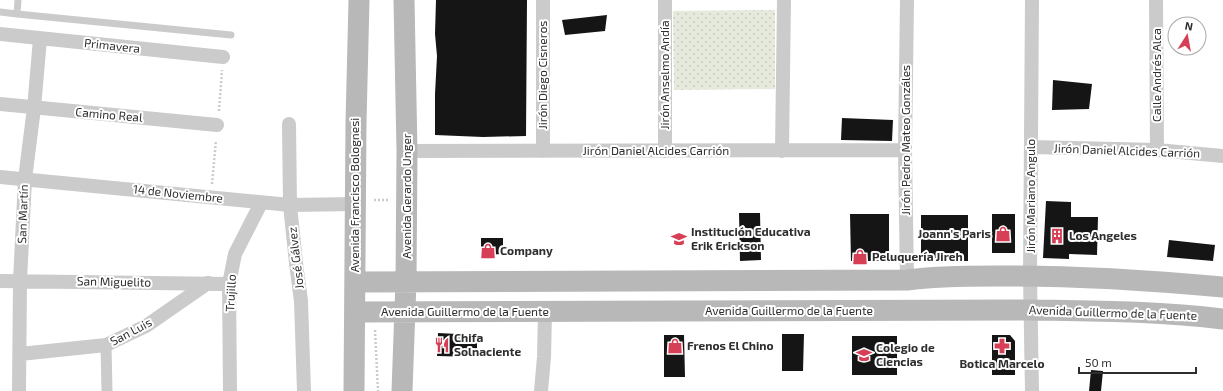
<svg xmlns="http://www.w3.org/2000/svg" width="1223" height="391" viewBox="0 0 1223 391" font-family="'Exo 2',sans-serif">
<defs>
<pattern id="park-dots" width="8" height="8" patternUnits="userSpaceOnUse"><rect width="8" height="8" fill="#e5eadd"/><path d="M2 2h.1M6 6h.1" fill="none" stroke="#c5c9be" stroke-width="1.8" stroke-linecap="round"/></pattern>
</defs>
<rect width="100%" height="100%" fill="#fff"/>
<path fill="url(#park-dots)" d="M 775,10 L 775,89 L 674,90 L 673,11 Z"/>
<path fill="#151515" d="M 436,0 L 527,0 L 526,136 L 483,137 L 435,135 L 435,94 L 437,56 L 435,34 Z
M 607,15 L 605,31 L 565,35 L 562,20 Z
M 1053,80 L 1092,84 L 1089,109 L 1052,110 Z
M 842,118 L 893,120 L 892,141 L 841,140 Z
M 1046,201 L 1071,202 L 1071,217 L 1098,217 L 1097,255 L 1069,254 L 1069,259 L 1043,258 Z
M 739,213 L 760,213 L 761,260 L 740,261 Z
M 850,214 L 889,214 L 889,261 L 851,261 Z
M 992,214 L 1015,214 L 1015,253 L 992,253 Z
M 921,215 L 968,215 L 968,261 L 921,261 Z
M 481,238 L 503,238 L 503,254 L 481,255 Z
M 1169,240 L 1215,245 L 1213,261 L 1167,257 Z
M 438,333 L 477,335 L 477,357 L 437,356 Z
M 782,334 L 804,334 L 803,371 L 782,371 Z
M 664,335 L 684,335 L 685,377 L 664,377 Z
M 992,335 L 1010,335 L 1015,341 L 1015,375 L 992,375 Z
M 852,336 L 897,336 L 897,375 L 852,375 Z
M 1091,370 L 1103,371 L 1101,391 L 1089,391 Z"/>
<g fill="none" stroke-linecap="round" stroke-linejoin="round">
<path stroke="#cbcbcb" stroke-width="2.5" stroke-dasharray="2 2" stroke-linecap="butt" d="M 219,111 L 222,70
M 212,184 L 216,140
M 374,200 L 389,200
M 375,330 L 378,391"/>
<path stroke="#cbcbcb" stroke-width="7" d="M 0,12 L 17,14 L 18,0
M 17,14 L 231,35"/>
<path stroke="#cbcbcb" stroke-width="11" d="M 106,345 L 107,391"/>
<path stroke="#cbcbcb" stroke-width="14" d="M 543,0 L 543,151
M 907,0 L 905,150 L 907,280
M 1032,0 L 1030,276 L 1032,391
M 1156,0 L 1157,150
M 0,34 L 223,57
M 0,104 L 217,125
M 289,124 L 290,205 L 296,263 L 301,301 L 304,391
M 1031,147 L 1157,150 L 1223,156
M 407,151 L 905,150
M 665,151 L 665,0
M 782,151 L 784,0
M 0,177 L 290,205 L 356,204
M 0,281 L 229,284
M 20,354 L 106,345 L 146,326 L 208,283
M 19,391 L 20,281 L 25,179 L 34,108 L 40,39
M 230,391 L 229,284 L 235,254 L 261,203
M 541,391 L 544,357 L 545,313"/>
<path stroke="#b8b8b8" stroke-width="21" d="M 355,282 L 907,280 C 937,276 966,276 995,276 C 1071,275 1147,280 1223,287
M 355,312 L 1030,310 C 1094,311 1159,311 1223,319
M 354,391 L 356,123 L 359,0
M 402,391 L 406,281 L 407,151 L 404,0"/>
</g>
<defs>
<symbol id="shop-bare" viewBox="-9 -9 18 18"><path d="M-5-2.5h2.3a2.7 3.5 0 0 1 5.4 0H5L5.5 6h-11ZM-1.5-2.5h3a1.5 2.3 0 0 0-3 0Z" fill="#d63f55" stroke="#fff" stroke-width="2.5" paint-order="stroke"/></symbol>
<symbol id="building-bare" viewBox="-9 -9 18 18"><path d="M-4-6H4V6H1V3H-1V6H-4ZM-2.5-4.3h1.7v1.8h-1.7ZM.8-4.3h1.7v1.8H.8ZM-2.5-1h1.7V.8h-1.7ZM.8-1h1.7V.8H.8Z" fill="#d63f55" stroke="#fff" stroke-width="2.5" paint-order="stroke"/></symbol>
<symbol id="school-bare" viewBox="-9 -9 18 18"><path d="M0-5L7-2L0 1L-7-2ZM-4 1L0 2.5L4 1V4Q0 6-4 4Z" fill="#d63f55" stroke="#fff" stroke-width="2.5" paint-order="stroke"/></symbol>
<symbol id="restaurant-bare" viewBox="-9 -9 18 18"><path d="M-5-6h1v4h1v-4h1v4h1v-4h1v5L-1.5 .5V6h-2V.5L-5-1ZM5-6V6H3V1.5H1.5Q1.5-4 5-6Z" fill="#d63f55" stroke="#fff" stroke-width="2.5" paint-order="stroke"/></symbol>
<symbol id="pharmacy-bare" viewBox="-9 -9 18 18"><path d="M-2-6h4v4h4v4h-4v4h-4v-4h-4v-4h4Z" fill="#d63f55" stroke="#fff" stroke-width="2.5" paint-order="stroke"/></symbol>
</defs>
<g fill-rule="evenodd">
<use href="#shop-bare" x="992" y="223" width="22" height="22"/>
<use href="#building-bare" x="1046" y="225" width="22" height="22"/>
<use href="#school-bare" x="668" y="228" width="22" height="22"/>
<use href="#shop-bare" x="477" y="240" width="22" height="22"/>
<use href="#shop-bare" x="849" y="246" width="22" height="22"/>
<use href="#restaurant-bare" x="431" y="334" width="22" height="22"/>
<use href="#shop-bare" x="664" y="335" width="22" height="22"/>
<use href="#pharmacy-bare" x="991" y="335" width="22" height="22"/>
<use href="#school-bare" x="853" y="344" width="22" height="22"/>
</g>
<g text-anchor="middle" stroke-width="4" stroke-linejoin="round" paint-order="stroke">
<g font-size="12" fill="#2e2e2e" stroke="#fff">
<text transform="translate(112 46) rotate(6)" y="4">Primavera</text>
<text transform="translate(543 75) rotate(-90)" y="4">Jirón Diego Cisneros</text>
<text transform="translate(665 75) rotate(-90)" y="4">Jirón Anselmo Andía</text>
<text transform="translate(1157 75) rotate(-90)" y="4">Calle Andrés Alca</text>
<text transform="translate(109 115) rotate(5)" y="4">Camino Real</text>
<text transform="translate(906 140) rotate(-90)" y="4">Jirón Pedro Mateo Gonzáles</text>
<text x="656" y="155">Jirón Daniel Alcides Carrión</text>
<text transform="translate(1127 151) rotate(2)" y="4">Jirón Daniel Alcides Carrión</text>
<text transform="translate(178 194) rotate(6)" y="4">14 de Noviembre</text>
<text transform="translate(355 195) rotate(-90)" y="4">Avenida Francisco Bolognesi</text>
<text transform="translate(407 196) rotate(-90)" y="4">Avenida Gerardo Unger</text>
<text transform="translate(1031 196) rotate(-90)" y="4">Jirón Mariano Angulo</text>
<text transform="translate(23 214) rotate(-88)" y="4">San Martín</text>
<text transform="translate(296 258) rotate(-97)" y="4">José Gálvez</text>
<text transform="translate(114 282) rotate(1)" y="4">San Miguelito</text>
<text transform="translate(231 293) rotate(-87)" y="4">Trujillo</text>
<text x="789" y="315">Avenida Guillermo de la Fuente</text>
<text x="465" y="316">Avenida Guillermo de la Fuente</text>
<text transform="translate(1113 313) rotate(2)" y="4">Avenida Guillermo de la Fuente</text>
<text transform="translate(131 332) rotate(-28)" y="4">San Luis</text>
</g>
<g font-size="12" font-weight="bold" fill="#2e2e2e" stroke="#fff" text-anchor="start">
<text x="691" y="236">Institución Educativa<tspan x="691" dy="14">Erik Erickson</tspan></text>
<text x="991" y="238" text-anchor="end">Joann's Paris</text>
<text x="1069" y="240">Los Angeles</text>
<text x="500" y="255">Company</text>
<text x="872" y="261">Peluquería Jireh</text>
<text x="454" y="342">Chifa<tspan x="454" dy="14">Solnaciente</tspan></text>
<text x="687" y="350">Frenos El Chino</text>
<text x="876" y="352">Colegio de<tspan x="876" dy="14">Ciencias</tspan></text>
<text x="1002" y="368" text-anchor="middle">Botica Marcelo</text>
</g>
</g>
<g transform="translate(1187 36) rotate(11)"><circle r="19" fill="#ffffff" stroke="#ababab"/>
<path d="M0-3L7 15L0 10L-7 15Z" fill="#d63f55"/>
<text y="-6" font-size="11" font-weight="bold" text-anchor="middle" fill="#2e2e2e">N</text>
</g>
<path d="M1079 367v6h117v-6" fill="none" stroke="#2e2e2e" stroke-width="2"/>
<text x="1085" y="367" font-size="12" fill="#2e2e2e" stroke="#ffffff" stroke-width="3" paint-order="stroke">50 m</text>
</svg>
